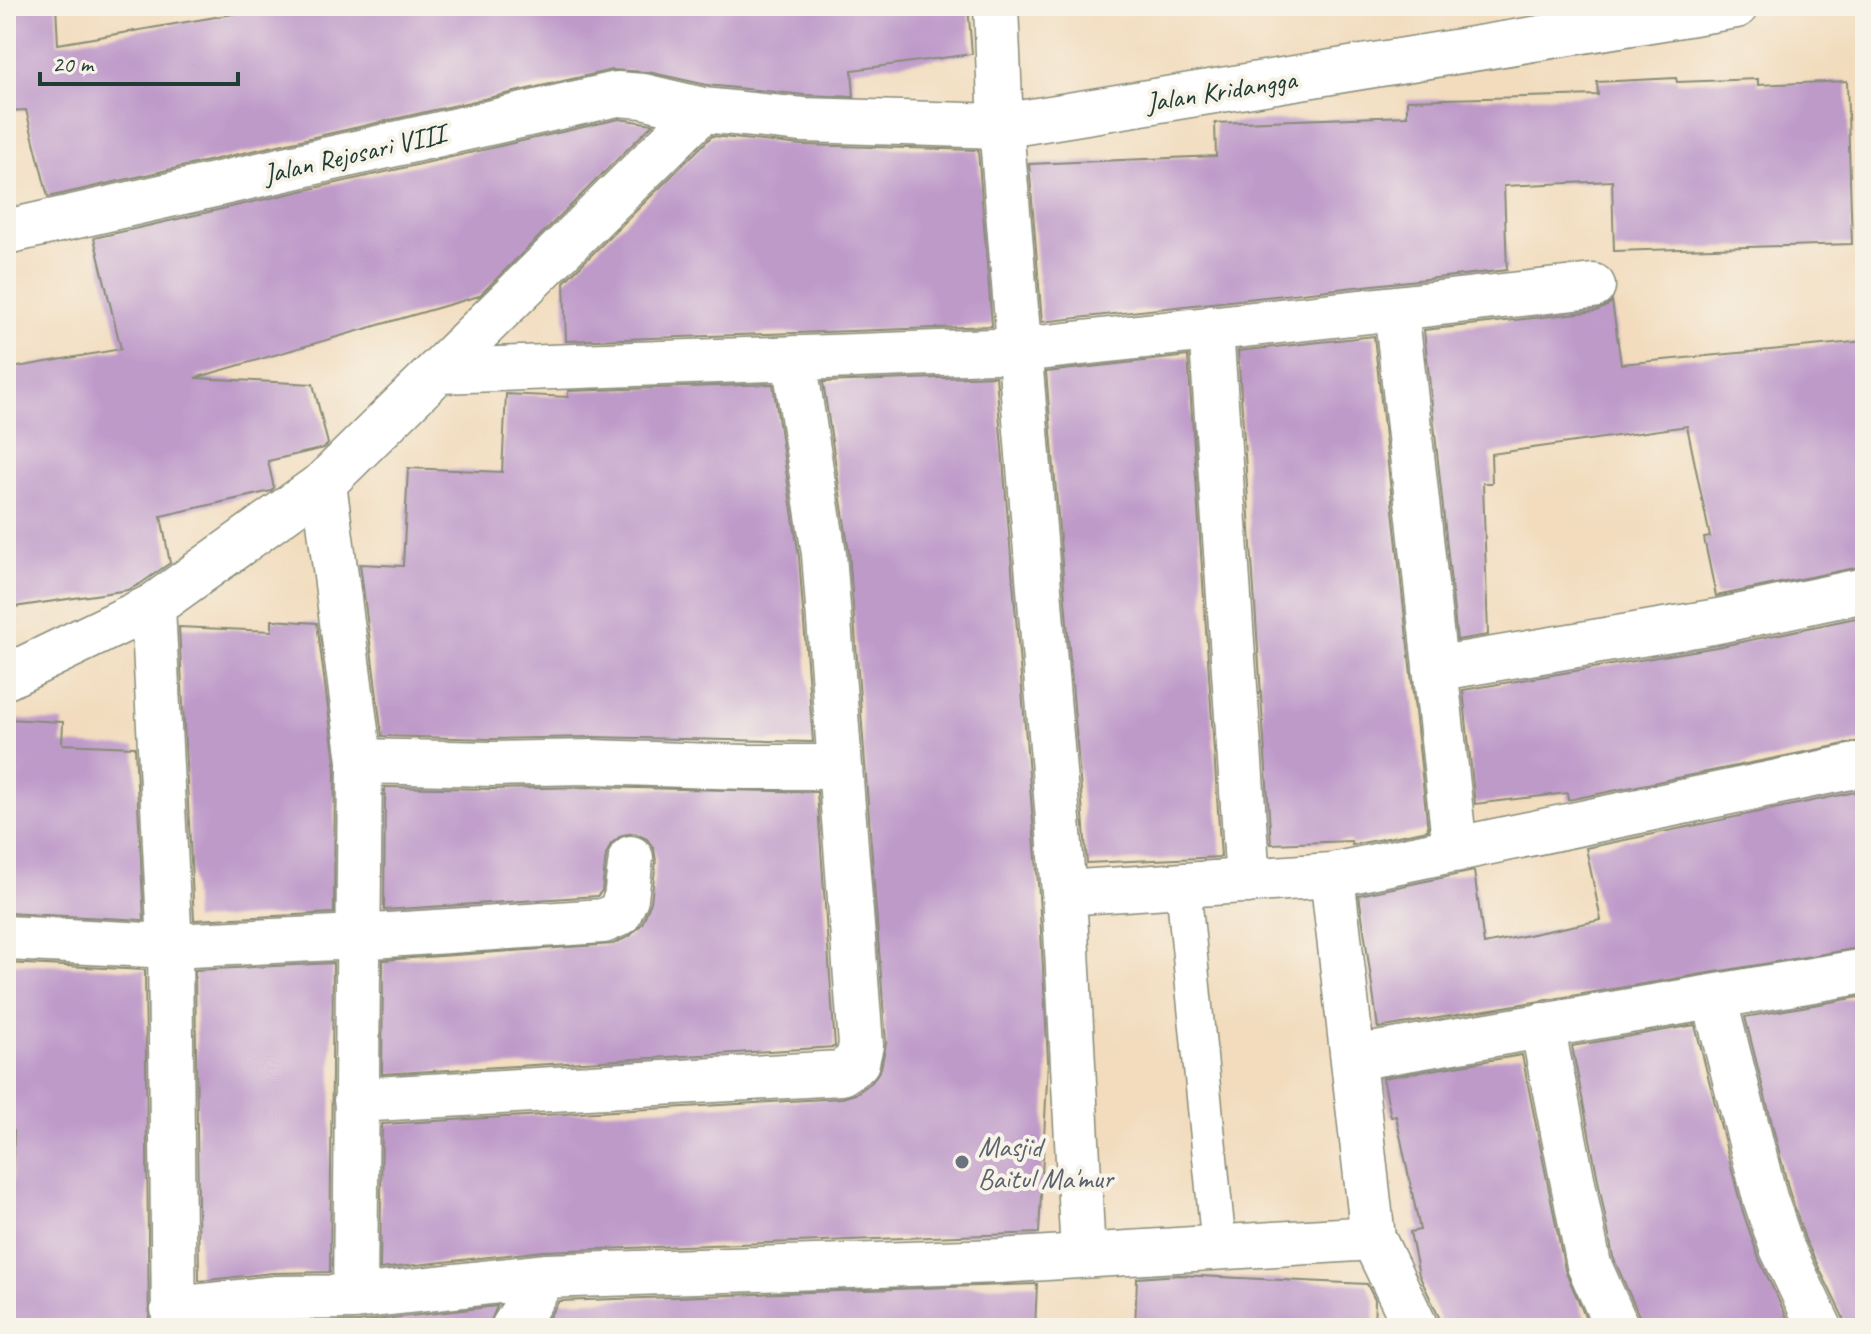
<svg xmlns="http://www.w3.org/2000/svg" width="1871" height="1334" viewBox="0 0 1871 1334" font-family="Caveat,sans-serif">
<rect width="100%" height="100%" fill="#f7f3e8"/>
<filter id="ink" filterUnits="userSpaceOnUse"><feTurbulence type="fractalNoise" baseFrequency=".0125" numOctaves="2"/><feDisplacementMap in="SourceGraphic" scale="16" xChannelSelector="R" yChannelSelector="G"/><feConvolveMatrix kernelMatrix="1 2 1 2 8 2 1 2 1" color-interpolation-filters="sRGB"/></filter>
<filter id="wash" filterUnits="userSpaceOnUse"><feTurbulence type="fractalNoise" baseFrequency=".006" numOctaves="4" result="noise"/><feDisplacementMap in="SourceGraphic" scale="32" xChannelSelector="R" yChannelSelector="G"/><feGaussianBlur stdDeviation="1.8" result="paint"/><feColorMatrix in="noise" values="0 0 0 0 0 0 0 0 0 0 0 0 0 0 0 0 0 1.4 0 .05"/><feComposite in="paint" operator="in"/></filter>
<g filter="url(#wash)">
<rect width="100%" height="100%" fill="#f2dcbd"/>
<g id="blocks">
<path fill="#be9ac9" d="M 6,6 L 56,6 L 58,44 L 280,6 L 968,6 L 972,54 L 852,70 L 854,97 L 805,95 L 707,85 L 648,72 L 612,70 L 48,197 L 26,110 L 6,111 Z
M 1676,78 L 1677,82 L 1758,79 L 1758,85 L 1847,81 L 1852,244 L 1614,251 L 1612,181 L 1504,186 L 1507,270 L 1042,322 L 1029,164 L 1216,156 L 1215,123 L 1407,116 L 1407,100 L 1598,95 L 1597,82 Z
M 619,119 L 653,124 L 479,296 L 195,378 L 313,384 L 328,444 L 324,448 L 268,461 L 274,488 L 271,491 L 161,516 L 170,563 L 140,584 L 128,590 L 14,607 L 6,553 L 6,369 L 121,349 L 94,238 Z
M 712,136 L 802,145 L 978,150 L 992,326 L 566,341 L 564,282 Z
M 1612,301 L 1621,364 L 1865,341 L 1865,566 L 1716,596 L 1704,538 L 1710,537 L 1687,426 L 1491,454 L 1492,483 L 1483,483 L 1488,635 L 1457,640 L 1424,330 L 1596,311 L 1607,306 Z
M 1374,336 L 1428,830 L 1352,845 L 1351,841 L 1271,844 L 1238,351 Z
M 1188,356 L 1221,857 L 1087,863 L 1046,372 Z
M 996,376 L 1039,895 L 1048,1061 L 1039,1233 L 544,1251 L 380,1269 L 382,1124 L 842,1098 L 855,1094 L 872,1082 L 881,1068 L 886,1043 L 849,552 L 823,382 Z
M 773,384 L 799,557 L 813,742 L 592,737 L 492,739 L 382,736 L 360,564 L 403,566 L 408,468 L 502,472 L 506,394 L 568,397 L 568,391 Z
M 1865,616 L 1865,740 L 1568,800 L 1567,793 L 1475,804 L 1463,690 L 1722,646 Z
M 272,620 L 317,623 L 335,762 L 334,913 L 194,920 L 179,627 L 272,631 Z
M 6,719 L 63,722 L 62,744 L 135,747 L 144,920 L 6,913 Z
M 385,787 L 491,789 L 592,787 L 817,792 L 835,1047 L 382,1074 L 383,960 L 613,944 L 630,936 L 642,924 L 651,902 L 656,861 L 654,849 L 647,839 L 635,833 L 622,835 L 611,844 L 606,855 L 602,891 L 597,896 L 384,910 Z
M 1865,790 L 1865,947 L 1378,1028 L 1359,895 L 1474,871 L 1484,944 L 1601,920 L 1586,848 Z
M 6,963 L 145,970 L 149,1328 L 6,1328 L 14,1131 L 6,1130 Z
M 333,963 L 330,1272 L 272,1273 L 199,1281 L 195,970 Z
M 1865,996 L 1865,1328 L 1845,1328 L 1843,1317 L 1805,1239 L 1789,1191 L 1745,1017 Z
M 1695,1025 L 1741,1206 L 1759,1259 L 1792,1328 L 1642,1328 L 1640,1318 L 1613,1257 L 1572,1046 Z
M 1522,1055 L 1565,1270 L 1590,1328 L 1441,1328 L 1439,1317 L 1419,1275 L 1410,1232 L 1420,1230 L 1396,1116 L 1391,1117 L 1383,1078 Z
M 1179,1275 L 1367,1284 L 1375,1300 L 1374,1328 L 1135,1328 L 1137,1278 Z
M 1037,1284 L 1035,1328 L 542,1328 L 559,1301 Z
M 497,1306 L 488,1328 L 230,1328 L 276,1323 L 358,1322 Z"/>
</g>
</g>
<g filter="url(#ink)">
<use href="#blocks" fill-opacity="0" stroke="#888c78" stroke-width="2"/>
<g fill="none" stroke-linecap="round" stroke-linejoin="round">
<defs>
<path id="lane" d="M 1183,886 L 1219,1248"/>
<path id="street" d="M 996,6 L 1001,126 L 1064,893 L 1083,1255
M 6,232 L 617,94 L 643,96 L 703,110 L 803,120 L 1001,126 L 1736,6
M 1396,308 L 1455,850
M 1211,328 L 1248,881
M 440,371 L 1020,350 L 1593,286
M 324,483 L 360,761 L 355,1297
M 153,606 L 170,946 L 174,1328
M 1435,669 L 1718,621 L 1865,590
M 6,677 L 153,606 L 324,483 L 703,110
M 360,761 L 492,764 L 592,762 L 746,767 L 839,767
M 1332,875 L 1865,764
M 1064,893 L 1332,875 L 1373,1238 L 1416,1328
M 6,938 L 170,946 L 357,937 L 603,921 L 619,914 L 626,898 L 631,858
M 1714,997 L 1765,1198 L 1782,1248 L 1820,1328
M 1542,1025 L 1589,1265 L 1617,1328
M 1353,1058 L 1865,971
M 356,1100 L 841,1073 L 857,1062 L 861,1045 L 824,554 L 794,358
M 173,1309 L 275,1298 L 355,1297 L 545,1276
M 513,1328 L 545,1276 L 999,1261 L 1373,1238"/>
</defs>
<use href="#lane" stroke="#888c78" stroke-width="37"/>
<use href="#street" stroke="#888c78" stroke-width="47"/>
<use href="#lane" stroke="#fff" stroke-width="34"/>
<use href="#street" stroke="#fff" stroke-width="44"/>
</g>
</g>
<circle fill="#6b7280" stroke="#f7f3e8" stroke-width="3" cx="962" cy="1162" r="8"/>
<g text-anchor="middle" stroke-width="8" stroke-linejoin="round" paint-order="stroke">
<g font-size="28" fill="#1f3d34" stroke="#f7f3e8">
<text transform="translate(1221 90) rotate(-9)" y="10">Jalan Kridangga</text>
<text transform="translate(354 153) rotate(-13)" y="10">Jalan Rejosari VIII</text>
</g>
<g font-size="28" fill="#5b616d" stroke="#f7f3e8" text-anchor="start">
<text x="978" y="1156">Masjid<tspan x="978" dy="32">Baitul Ma'mur</tspan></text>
</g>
</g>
<rect width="1871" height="1334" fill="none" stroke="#f7f3e8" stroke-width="32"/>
<path d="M40 72v12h198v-12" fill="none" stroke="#1f3d34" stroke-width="4"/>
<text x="52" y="72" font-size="24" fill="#1f3d34" stroke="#f7f3e8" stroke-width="6" paint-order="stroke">20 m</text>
</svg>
